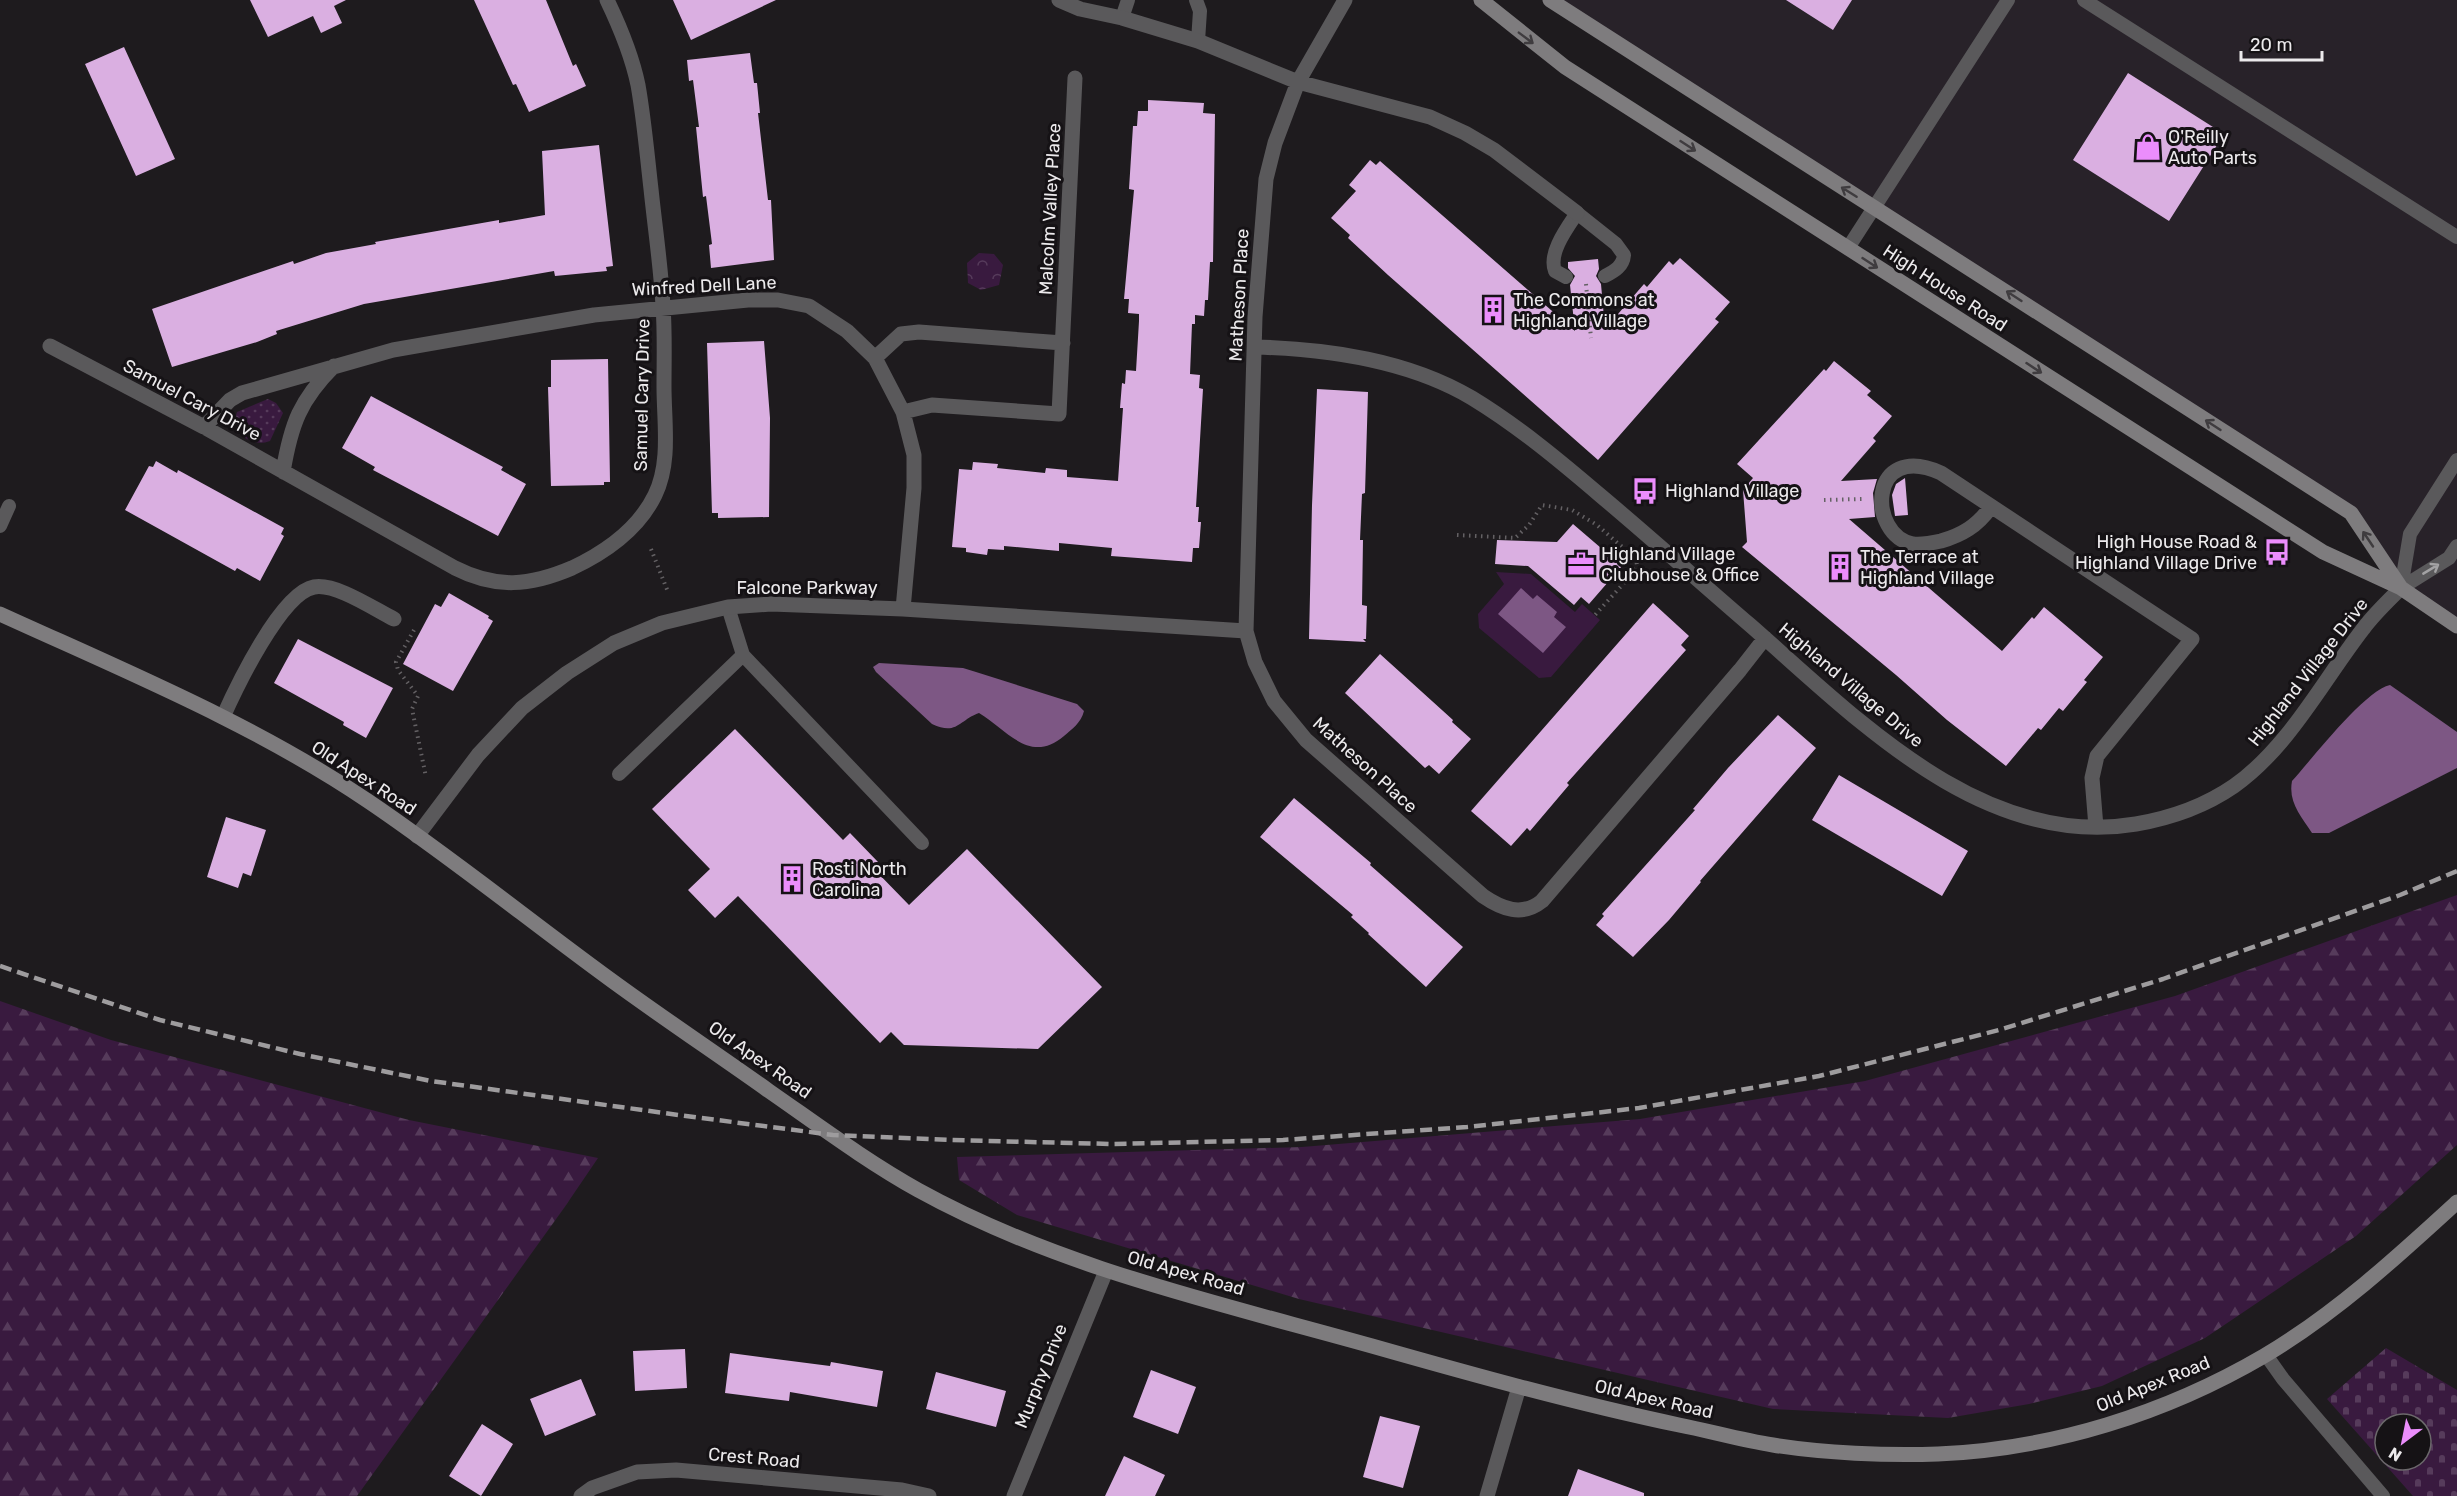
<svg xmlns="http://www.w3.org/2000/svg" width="2457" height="1496" viewBox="0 0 2457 1496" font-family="Rubik,sans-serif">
<defs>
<pattern id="grass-dots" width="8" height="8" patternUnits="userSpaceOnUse" patternTransform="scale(1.5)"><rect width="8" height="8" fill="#391a3f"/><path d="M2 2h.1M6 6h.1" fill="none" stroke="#563b5b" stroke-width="1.8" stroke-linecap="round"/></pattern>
<pattern id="forest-firs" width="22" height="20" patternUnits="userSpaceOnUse" patternTransform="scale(1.5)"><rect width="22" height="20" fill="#391a3f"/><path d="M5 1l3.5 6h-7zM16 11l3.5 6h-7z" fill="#563b5b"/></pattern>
<pattern id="cemetery-stones" width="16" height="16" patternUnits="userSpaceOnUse" patternTransform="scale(1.5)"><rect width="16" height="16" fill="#391a3f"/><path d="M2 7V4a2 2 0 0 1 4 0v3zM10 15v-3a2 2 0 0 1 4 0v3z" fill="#563b5b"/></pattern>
<pattern id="park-crowns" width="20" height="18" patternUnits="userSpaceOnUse" patternTransform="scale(1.5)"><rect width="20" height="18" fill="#391a3f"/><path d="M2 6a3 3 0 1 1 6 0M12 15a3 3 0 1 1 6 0" fill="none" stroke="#563b5b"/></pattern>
</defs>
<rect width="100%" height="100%" fill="#1e1b1e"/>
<path fill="#282229" d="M 1554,0 L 2457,0 L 2457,626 L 2401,588 L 2351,513 Z"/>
<path fill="url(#grass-dots)" d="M 268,399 L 276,403 L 283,413 L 270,441 C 254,447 240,438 234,422 L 237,412 Z"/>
<path fill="url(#forest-firs)" d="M 2457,895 L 2457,1145 L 2356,1236 L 2205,1338 L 2102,1386 L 2029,1404 L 1948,1418 L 1773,1409 L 1299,1299 L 1017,1215 L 959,1180 L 957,1157 L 1302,1147 L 1640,1119 L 1865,1081 L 2175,996 Z
M 0,1001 L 111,1040 L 409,1120 L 598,1158 L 564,1208 L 357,1496 L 0,1496 Z"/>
<path fill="url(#cemetery-stones)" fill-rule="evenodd" d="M 2386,1348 L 2457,1390 L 2457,1496 L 2413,1496 L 2327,1399 ZM 2385,1424 L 2421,1424 L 2421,1460 L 2385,1460 Z"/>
<path fill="url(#park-crowns)" d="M 979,253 L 994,254 L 1003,265 L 999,285 L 981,290 L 968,283 L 967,263 Z"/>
<path fill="#391a3f" d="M 1496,572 L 1531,574 L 1575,612 L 1582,604 L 1600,620 L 1551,677 L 1539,678 L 1479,628 L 1478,614 L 1504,584 Z"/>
<path fill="#7d5784" d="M 1521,588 L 1533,599 L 1537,595 L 1557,612 L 1554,617 L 1566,627 L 1543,653 L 1498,614 Z
M 879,663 L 963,668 L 976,672 L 1077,704 L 1084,711 C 1081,723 1072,729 1064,736 C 1030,765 1007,730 979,713 C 959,720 957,736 932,724 L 876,672 L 873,667 Z
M 2390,685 L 2457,732 L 2457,768 L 2329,833 L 2312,833 C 2301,816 2288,802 2292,781 C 2312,759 2364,691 2390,685 Z"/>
<path fill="#daafe1" d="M 250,0 L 346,0 L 334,6 L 342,23 L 321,33 L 313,16 L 268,37 Z
M 474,0 L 546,0 L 573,66 L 576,64 L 586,86 L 529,112 L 516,84 L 513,85 Z
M 673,0 L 776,0 L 691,40 Z
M 1786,0 L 1852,0 L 1833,30 Z
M 124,47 L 175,159 L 136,176 L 85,64 Z
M 750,53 L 754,83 L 757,83 L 760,113 L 758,113 L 768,200 L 771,200 L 774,260 L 711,268 L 709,245 L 712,244 L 706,196 L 703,197 L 696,127 L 699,127 L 693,80 L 689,81 L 687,60 Z
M 2128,73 L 2224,134 L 2169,221 L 2073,160 Z
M 1148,100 L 1204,103 L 1203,113 L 1215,114 L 1213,262 L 1210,262 L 1208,300 L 1205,300 L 1204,316 L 1195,315 L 1195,324 L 1192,324 L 1190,374 L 1200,375 L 1199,388 L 1203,389 L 1196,507 L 1199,507 L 1198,522 L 1201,522 L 1199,548 L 1193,548 L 1192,562 L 1111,556 L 1112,548 L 1059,543 L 1059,551 L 1004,546 L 1004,550 L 988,549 L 987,555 L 966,552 L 966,548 L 952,547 L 959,469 L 972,470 L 973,462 L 998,464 L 997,468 L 1045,473 L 1046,468 L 1067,470 L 1067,477 L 1118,481 L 1123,408 L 1120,408 L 1122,383 L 1125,384 L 1126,370 L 1136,371 L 1139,321 L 1139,314 L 1128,313 L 1129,299 L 1124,299 L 1134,190 L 1129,189 L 1133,126 L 1137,126 L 1138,111 L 1148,111 Z
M 599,145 L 613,266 L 606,267 L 607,271 L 555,276 L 554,271 L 364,304 L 276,331 L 277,334 L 257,342 L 172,367 L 152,309 L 293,261 L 294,264 L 326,253 L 376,244 L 375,242 L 499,220 L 499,223 L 545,215 L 542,151 Z
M 1370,160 L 1376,165 L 1380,161 L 1575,331 L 1570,285 L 1575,276 L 1568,268 L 1568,262 L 1598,259 L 1599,269 L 1596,276 L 1601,284 L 1605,329 L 1644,284 L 1647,287 L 1669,261 L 1673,265 L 1680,258 L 1730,302 L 1715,319 L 1719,322 L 1598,460 L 1388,275 L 1348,238 L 1350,235 L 1331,218 L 1356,191 L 1349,185 Z
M 764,341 L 770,418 L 769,517 L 718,518 L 718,513 L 712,513 L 707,343 Z
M 608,359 L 610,482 L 604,482 L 604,485 L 551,486 L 548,387 L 551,387 L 551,360 Z
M 1834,361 L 1871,391 L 1867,395 L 1892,416 L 1873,438 L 1876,441 L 1841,481 L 1877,479 L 1873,493 L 1875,517 L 1849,519 L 2002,651 L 2032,617 L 2034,619 L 2044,607 L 2103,657 L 2084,680 L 2087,682 L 2063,711 L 2059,708 L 2041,730 L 2038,728 L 2006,766 L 1947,720 L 1896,675 L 1742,547 L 1747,542 L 1743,490 L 1753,478 L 1737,464 L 1824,369 L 1826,371 Z
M 1317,389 L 1368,392 L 1365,493 L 1362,494 L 1360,540 L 1363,540 L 1362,605 L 1367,606 L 1366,639 L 1363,639 L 1366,642 L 1309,639 L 1312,505 Z
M 371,396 L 503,467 L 501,470 L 526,484 L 498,536 L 373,470 L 375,467 L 342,448 Z
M 156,461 L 177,473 L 178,470 L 284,528 L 281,534 L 284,536 L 260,581 L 237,568 L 235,571 L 125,510 L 149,466 L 153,467 Z
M 1905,478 L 1908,515 L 1895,516 L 1892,495 L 1896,484 Z
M 1573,524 L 1622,566 L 1589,604 L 1581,597 L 1574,605 L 1528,566 L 1495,564 L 1497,540 L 1557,542 Z
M 449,593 L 489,616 L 488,618 L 493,621 L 453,691 L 403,664 L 435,604 L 441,607 Z
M 1653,603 L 1689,636 L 1681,645 L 1686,650 L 1567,783 L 1569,785 L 1530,831 L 1527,828 L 1511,846 L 1471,811 Z
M 298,639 L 393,688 L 366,738 L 343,725 L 344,722 L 274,683 Z
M 1380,654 L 1453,720 L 1452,722 L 1471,739 L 1439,774 L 1429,765 L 1425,768 L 1345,693 Z
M 1778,715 L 1816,748 L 1700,881 L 1701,882 L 1669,920 L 1633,957 L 1596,925 L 1604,916 L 1602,914 L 1695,810 L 1693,809 L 1728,768 Z
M 735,729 L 843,840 L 850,833 L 878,862 L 872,867 L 909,905 L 967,849 L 1102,987 L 1038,1049 L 904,1045 L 891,1032 L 880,1043 L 738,896 L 715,918 L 688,890 L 710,869 L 652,809 Z
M 1839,775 L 1968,851 L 1942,896 L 1812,820 Z
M 1294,798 L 1371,863 L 1370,865 L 1463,947 L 1426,987 L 1368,934 L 1369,933 L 1351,917 L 1353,915 L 1260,837 Z
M 226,817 L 266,830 L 251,876 L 243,873 L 238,888 L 207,877 Z
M 685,1349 L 687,1388 L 635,1391 L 633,1351 Z
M 730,1353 L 830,1366 L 831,1362 L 883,1371 L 877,1407 L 790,1392 L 789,1401 L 725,1393 Z
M 1151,1370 L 1196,1387 L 1178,1434 L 1133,1417 Z
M 936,1372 L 1006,1391 L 996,1427 L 926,1409 Z
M 581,1379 L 596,1415 L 545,1436 L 530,1399 Z
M 1380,1416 L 1420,1426 L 1403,1488 L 1363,1477 Z
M 482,1424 L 513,1444 L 481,1496 L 449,1476 Z
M 1124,1456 L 1165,1475 L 1155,1496 L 1105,1496 Z
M 1578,1469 L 1644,1493 L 1644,1496 L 1568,1496 Z"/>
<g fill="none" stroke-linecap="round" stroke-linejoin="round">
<path stroke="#646164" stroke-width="4" stroke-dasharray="1.5 4.5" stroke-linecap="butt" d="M 1586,284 L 1591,338
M 1824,500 L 1862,499
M 1457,535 L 1515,538 L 1529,525 L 1542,505 L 1572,510 L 1597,525 L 1636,559 L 1637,565 L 1633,573 L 1595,615
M 651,549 L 668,592
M 414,630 L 396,662 L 398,670 L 418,696 L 412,709 L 426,777"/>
<path stroke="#5a595b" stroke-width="14" d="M 1196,0 L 1200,11 L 1198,41
M 2084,0 L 2457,237
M 1122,18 L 1128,0
M 1848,248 L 2008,0
M 1566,277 L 1555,271 C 1548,253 1567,228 1577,213 L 1616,244 L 1624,255 C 1623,266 1615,271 1605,276
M 0,526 L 9,506
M 2401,588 L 2410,534 L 2457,460
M 2401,588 L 2449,558 L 2457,546
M 728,607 L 743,655 L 922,843
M 619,774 L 743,655
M 2266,1355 L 2283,1379 L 2383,1496"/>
<path stroke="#5a595b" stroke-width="15" d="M 1059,0 L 1080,9 L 1122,18 L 1198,41 L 1298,82 L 1430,117 L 1465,133 L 1494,150 L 1577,213
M 1345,0 L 1298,82 L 1275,143 L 1266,179 L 1255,317 L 1246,631 L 1255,662 L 1274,701 L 1306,740 L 1483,896 C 1502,909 1522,917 1542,901 L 1740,670 L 1765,638
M 50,346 L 204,427 L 455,568 C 496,589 530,586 572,568 C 606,552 638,530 655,495 C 671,462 664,422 664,387 C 664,360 665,333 663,306 C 661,267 655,228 651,189 C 647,154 644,119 638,85 C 632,56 620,27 607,0
M 1255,347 C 1329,349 1408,360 1472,398 C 1518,426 1560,461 1601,496 C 1651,538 1700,582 1750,625 C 1855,717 1982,850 2136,824 C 2171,818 2205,806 2234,786 C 2289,747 2322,682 2363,629 C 2374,614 2388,601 2401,588
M 875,358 L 901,334 L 919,332 L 1063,343
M 903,412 L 932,405 L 1059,414 L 1075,78
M 204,427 L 230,400 L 242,393 L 393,350 L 594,315 L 748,300 L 778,300 L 809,306 L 847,331 L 875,358 L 903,412 L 914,455 L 914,488 L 903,609
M 283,472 C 291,424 300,400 334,366
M 1990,508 C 1977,526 1962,535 1941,541 C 1932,543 1922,545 1913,544 C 1867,535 1868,440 1941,473 L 2192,639 L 2097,756 L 2092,778 L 2096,827
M 223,717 C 236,688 281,593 314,587 C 336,583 374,609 394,619
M 417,836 L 478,755 L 522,708 L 567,673 L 614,643 L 662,623 L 728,607 L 771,604 L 903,609 L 1246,631
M 581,1496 L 592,1488 L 637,1472 L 676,1470 L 902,1490 L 929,1496
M 1014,1496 L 1106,1271
M 1487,1496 L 1519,1387"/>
<path stroke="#7e7c7e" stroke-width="15" d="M 1481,0 L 1565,67 L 2323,552 L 2401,588 L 2457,626
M 1550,0 L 2351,513 L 2401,588
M 0,614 C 125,671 254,724 368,801 C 451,857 530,921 611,980 C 663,1018 717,1054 769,1091 C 818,1125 866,1161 918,1190 C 1059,1268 1219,1303 1372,1346 C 1474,1375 1575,1403 1679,1425 C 1710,1431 1741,1440 1773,1445 C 1823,1453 1887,1456 1938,1454 C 2052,1449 2165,1414 2264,1356 C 2335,1314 2397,1257 2457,1202"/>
<path stroke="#9e9c9e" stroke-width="4.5" stroke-dasharray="12 6" stroke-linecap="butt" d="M 0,966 L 160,1020 L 300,1054 L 431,1081 L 686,1116 L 833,1135 L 951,1140 L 1112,1144 L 1283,1140 L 1467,1127 L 1639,1108 L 1819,1076 L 1999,1030 L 2163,979 L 2400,895 L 2457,871"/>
</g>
<defs><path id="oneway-shaft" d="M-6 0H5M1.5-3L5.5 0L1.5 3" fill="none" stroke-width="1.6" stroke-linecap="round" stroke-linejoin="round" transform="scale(1.5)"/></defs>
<g stroke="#3f3c3f">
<use href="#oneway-shaft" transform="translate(1526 38) rotate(37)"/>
<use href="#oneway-shaft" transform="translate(1688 146) rotate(33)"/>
<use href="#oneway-shaft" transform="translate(1849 192) rotate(-148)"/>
<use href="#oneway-shaft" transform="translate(1870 263) rotate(33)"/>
<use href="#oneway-shaft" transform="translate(2014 296) rotate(-147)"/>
<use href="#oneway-shaft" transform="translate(2034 368) rotate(33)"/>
<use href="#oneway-shaft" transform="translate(2213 425) rotate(-147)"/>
<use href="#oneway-shaft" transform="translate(2368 539) rotate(-124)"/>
</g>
<use stroke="#a3a2a4" href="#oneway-shaft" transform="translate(2431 569) rotate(-31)"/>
<defs>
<symbol id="shop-bare" viewBox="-9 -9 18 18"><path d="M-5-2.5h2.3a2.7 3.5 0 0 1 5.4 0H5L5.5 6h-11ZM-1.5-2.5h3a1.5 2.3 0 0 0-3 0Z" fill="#eb8dfc" stroke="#151215" stroke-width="2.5" paint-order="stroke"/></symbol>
<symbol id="building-bare" viewBox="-9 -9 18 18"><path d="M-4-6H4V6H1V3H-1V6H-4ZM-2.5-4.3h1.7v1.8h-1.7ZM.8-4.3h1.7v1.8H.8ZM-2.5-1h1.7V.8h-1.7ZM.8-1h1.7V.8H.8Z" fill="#eb8dfc" stroke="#151215" stroke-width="2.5" paint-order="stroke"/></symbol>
<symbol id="bus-bare" viewBox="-9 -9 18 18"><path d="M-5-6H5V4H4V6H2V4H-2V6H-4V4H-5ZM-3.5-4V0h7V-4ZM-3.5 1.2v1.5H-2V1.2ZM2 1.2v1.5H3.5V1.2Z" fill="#eb8dfc" stroke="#151215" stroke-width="2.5" paint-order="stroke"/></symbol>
<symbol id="office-bare" viewBox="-9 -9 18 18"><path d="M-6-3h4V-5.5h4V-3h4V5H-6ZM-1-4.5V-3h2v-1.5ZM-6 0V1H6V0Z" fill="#eb8dfc" stroke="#151215" stroke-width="2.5" paint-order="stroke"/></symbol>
</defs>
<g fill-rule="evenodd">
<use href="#shop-bare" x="2129" y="128" width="38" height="38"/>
<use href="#building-bare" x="1474" y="291" width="38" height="38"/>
<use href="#bus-bare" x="1626" y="472" width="38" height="38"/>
<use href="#bus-bare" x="2258" y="533" width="38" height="38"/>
<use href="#office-bare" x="1562" y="545" width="38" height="38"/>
<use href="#building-bare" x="1821" y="548" width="38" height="38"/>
<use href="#building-bare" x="773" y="860" width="38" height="38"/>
</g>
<g text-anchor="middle" stroke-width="6" stroke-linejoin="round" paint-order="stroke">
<g font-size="18" fill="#eceaec" stroke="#151215" text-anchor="start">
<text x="2168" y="143">O'Reilly<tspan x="2168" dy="21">Auto Parts</tspan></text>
<text x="1513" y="306">The Commons at<tspan x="1513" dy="21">Highland Village</tspan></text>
<text x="1665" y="497">Highland Village</text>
<text x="2257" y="548" text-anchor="end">High House Road &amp;<tspan x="2257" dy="21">Highland Village Drive</tspan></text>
<text x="1601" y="560">Highland Village<tspan x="1601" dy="21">Clubhouse &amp; Office</tspan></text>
<text x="1860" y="563">The Terrace at<tspan x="1860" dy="21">Highland Village</tspan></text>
<text x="812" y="875">Rosti North<tspan x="812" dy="21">Carolina</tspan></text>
</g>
<g font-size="18" fill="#eceaec" stroke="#151215">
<text transform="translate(1050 209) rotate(-87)" y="6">Malcolm Valley Place</text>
<text transform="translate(704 286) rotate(-3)" y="6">Winfred Dell Lane</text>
<text transform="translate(1945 288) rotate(33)" y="6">High House Road</text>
<text transform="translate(1239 295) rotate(-87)" y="6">Matheson Place</text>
<text transform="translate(642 395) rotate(-89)" y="6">Samuel Cary Drive</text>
<text transform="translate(192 400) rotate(28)" y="6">Samuel Cary Drive</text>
<text x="807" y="594">Falcone Parkway</text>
<text transform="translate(2308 672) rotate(-52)" y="6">Highland Village Drive</text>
<text transform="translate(1851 685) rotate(40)" y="6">Highland Village Drive</text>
<text transform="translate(1365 765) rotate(42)" y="6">Matheson Place</text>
<text transform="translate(364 778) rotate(33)" y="6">Old Apex Road</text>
<text transform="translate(760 1060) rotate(35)" y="6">Old Apex Road</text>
<text transform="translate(1186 1273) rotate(16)" y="6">Old Apex Road</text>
<text transform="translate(1041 1376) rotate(-68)" y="6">Murphy Drive</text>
<text transform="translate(2153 1384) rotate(-22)" y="6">Old Apex Road</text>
<text transform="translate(1654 1399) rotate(13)" y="6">Old Apex Road</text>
<text transform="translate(754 1458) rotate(5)" y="6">Crest Road</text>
</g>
</g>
<g transform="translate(2403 1442) rotate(212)"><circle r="28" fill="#151215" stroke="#6b686b" stroke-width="1.5"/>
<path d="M0-4.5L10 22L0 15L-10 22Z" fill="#eb8dfc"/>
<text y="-9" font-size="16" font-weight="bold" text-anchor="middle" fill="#eceaec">N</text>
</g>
<path d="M2241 51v9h81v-9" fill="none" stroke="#eceaec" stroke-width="3"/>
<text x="2250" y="51" font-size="18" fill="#eceaec" stroke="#151215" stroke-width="4.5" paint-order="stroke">20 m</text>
</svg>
